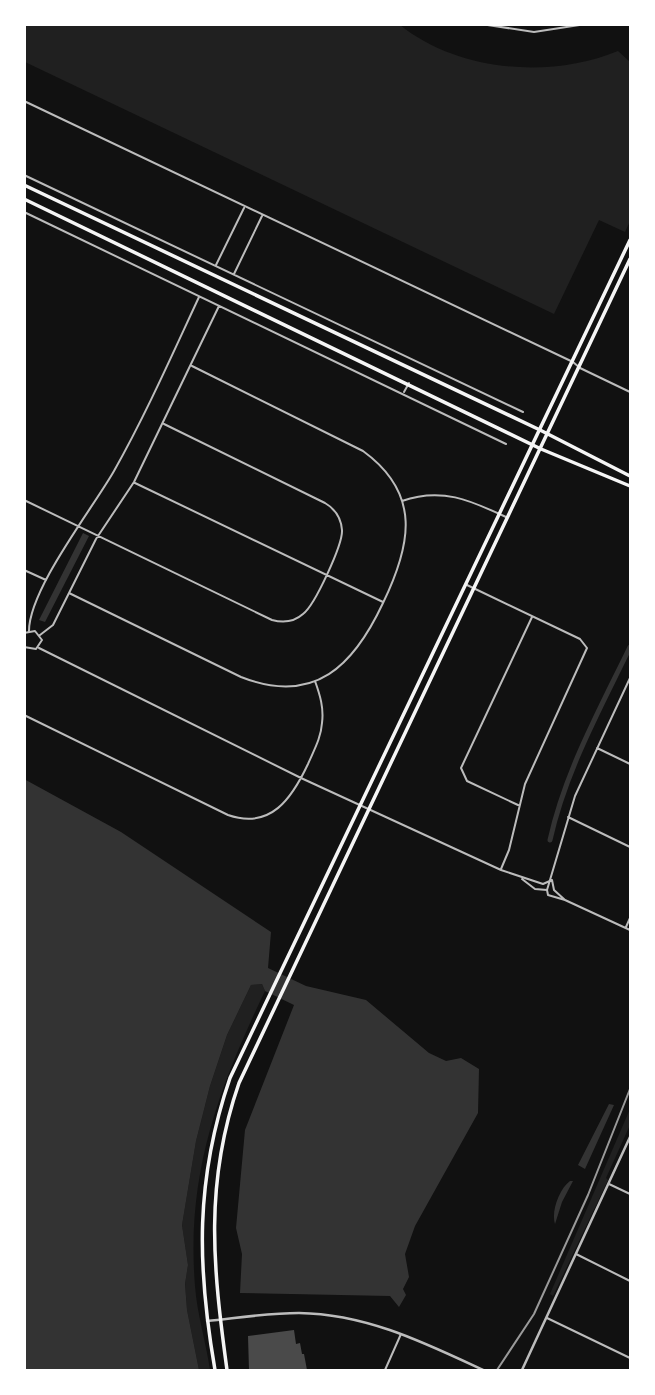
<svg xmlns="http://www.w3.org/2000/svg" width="655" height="1395" viewBox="0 0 655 1395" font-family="Merriweather,serif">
<rect width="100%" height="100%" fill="#111"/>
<path fill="#202020" d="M 24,25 L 400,25 C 459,72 550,79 618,51 L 630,62 L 630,221 L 625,232 L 599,220 L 554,314 L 25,62 Z
M 262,984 L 265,991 C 218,1089 186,1175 195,1286 C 197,1314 206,1342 210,1370 L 199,1370 L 187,1310 L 185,1284 L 188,1265 L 182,1225 L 196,1141 L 210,1086 L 227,1035 L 251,985 Z
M 630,1109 L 630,1125 L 606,1178 L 608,1180 L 553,1296 L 550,1294 Z"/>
<path fill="#333" d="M 83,533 L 89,536 L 45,622 L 39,620 Z
M 24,779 L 121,832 L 271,932 L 268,968 L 306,986 L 366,1000 L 429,1053 L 446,1061 L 461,1058 L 479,1069 L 478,1113 L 415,1226 L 405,1254 L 409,1277 L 403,1289 L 406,1295 L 399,1307 L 390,1296 L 240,1293 L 242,1254 L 236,1228 L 245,1130 L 294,1005 L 265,991 L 262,984 L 251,985 L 227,1035 L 210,1086 L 196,1141 L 182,1225 L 188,1265 L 185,1284 L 187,1310 L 199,1370 L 25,1370 Z
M 609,1104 L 614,1105 L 585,1169 L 578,1165 Z
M 570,1181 L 573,1181 L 562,1202 L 555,1224 C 551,1212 559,1189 570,1181 Z"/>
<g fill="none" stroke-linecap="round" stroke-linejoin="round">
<path stroke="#333" stroke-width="5" d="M 550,840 C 565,772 600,709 630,647"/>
</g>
<path fill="#4a4a4a" d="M 294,1330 L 296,1344 L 300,1343 L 302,1354 L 304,1354 L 307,1370 L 249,1370 L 248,1336 Z"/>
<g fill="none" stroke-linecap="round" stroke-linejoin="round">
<path stroke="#bcbcbc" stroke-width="2" d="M 481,24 L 534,32 L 586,24
M 24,101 L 573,362 L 580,368 L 630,392
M 24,175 L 523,412
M 24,212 L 506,444
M 216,265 L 244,208
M 234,274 L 262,216
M 404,392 L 409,383
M 135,483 L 383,602
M 24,500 L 272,620 C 283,623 294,622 303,614 C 315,605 343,544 342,530 C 341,517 335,509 325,503 L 164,424
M 402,501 C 441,487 470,500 506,517
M 24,570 L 46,580
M 467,585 L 580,639 L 587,648 L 525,784 L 509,850 L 501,869
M 69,593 L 241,677 C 315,706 354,665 383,603 C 411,545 422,494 363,451 L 192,366
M 29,631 C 29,589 93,508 114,471 C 146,414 172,355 199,297
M 24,633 L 35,631 L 42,640 L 36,649 L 24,647
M 40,635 L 53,625 L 96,539 L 134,482 L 219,306
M 39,648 L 301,778 L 501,870 L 543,884 L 552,880 L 554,890 L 565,900
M 24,715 L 228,815 C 271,830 292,798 308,764 C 314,750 321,738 322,723 C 324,708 320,695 315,681
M 597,748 L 630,764
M 518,805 L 467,781 L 461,768 L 532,617
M 568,817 L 630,847
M 522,879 L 535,889 L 547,890 L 548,895 L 565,900 L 630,930
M 547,890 L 575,796 L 630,678
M 626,927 L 630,918
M 609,1184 L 630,1194
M 576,1254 L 630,1281
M 547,1318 L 630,1358
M 385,1370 L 401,1334"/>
<path stroke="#bcbcbc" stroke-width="2.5" d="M 207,1321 C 237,1318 268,1313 299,1313 C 366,1314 423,1342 483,1370
M 522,1370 L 630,1137"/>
<path stroke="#f5f5f5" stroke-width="3.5" d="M 215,1370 C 197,1266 195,1180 230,1078 L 630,240
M 227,1370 C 213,1267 204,1184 239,1083 L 630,259"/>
<path stroke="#f5f5f5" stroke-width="3.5" d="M 24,185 L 540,430 L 630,476
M 24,199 L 541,449 L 630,486"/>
<path stroke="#9a9a9a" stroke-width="2" d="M 497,1370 L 534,1314 L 588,1195 L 630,1089"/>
</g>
<rect width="655" height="1395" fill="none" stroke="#ffffff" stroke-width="52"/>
</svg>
